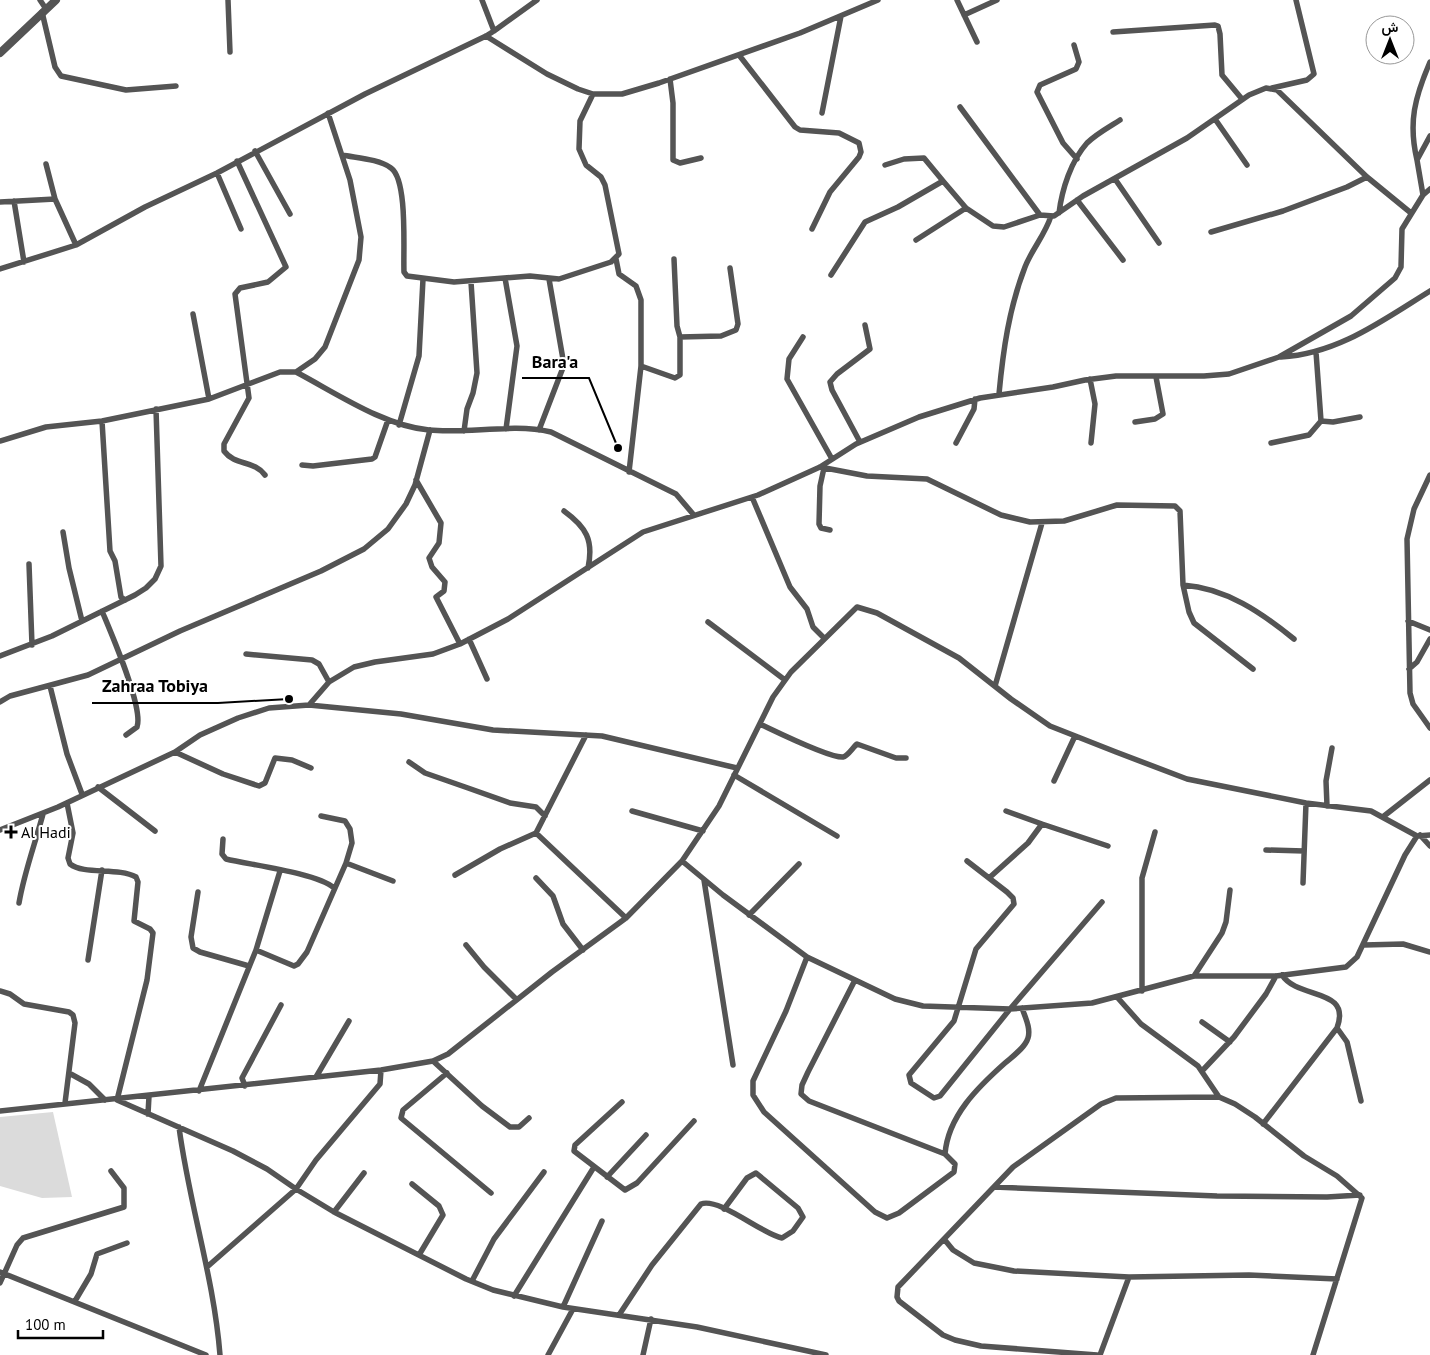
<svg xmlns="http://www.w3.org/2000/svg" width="1430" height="1355" viewBox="0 0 1430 1355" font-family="'PT Sans',Vazirmatn,sans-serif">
<rect width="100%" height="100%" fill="#fff"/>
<path fill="#dbdbdb" d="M 53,1112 L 72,1197 L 42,1198 L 0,1186 L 0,1117 Z"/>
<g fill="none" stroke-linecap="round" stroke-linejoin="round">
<path stroke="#545454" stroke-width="5.5" d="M 40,0 L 46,9
M 228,0 L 230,52
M 957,0 L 977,42
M 42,12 L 55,67 L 61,76 L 126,90 L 176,86
M 964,15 L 997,0
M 494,31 L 537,0
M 1113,32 L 1215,25 L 1218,26 L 1220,34 L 1222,75 L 1242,99
M 486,36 L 547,74 L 578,89 L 593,94 L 622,94 L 659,83 L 800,33 L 878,0
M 1074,45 L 1079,62 L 1076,69 L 1040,85 L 1037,92 L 1063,143 L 1077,159
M 739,55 L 795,127 L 800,130 L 839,133 L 859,143 L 861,152 L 859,157 L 830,192 L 812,229
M 670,79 L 673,103 L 673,160 L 680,163 L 701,158
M 1272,88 L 1307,80 L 1314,74 L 1296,0
M 960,107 L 1040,215
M 822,113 L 841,16
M 1215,119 L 1247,165
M 255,151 L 290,214
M 342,155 C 357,158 379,159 391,168 C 408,180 403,251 404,272 L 407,276 L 454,282 L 530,276 L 559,279 L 611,262 L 619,254 L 605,185 L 601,177 L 586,165 L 579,149 L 580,121 L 593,94
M 1417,160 C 1408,122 1415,97 1430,62
M 237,161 L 286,267 L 268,282 L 240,288 L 235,294 L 249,398 L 224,444 L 224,451 C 235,466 254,460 265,475
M 46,164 L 55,199 L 76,245
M 885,165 L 904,159 L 924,158 L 943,181
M 217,173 L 241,229
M 1115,179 L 1159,243
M 1423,195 L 1417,160 L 1430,136
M 1077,200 L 1123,260
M 14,201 L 24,262
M 0,202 L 55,199
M 1059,213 C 1062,189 1071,161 1087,143 C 1096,134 1109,127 1120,120
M 1211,232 L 1283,211 L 1347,187 L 1367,177
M 916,240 L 966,208
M 616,259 L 619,274 L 636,286 L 641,300 L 641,366 L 629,472
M 0,269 L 76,245 L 145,207 L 217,173 L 365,94 L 486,36 L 494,31 L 482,0
M 831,275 L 865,222 L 898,207 L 943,181 L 966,208 L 993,226 L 1004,227 L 1040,215 L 1054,216 L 1083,196 L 1187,138 L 1249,95 L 1266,88 L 1277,90 L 1367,177 L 1411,213
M 505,278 L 517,346 L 506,429
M 193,314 L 209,399
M 680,337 L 721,336 L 736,330 L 738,324 L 730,268
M 803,337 L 789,359 L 787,379 L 832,459
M 1316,352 L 1321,421 L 1333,422 L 1360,417
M 1281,357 C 1338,354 1383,320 1430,291
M 641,366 L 675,378 L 680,375 L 680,337 L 677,326 L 674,259
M 296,372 L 315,359 L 325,347 L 359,260 L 361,237 L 350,180 L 328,113
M 1090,379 L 1095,404 L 1091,443
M 999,394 C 1003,351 1009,308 1025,267 C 1032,249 1045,235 1051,216
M 102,421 L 110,551 L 115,561 L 121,597 L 125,600
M 1135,422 L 1155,419 L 1163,414 L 1156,377
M 399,425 L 419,356 L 423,279
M 539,430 L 564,365 L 549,279
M 464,431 L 467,409 L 473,393 L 477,373 L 471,282
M 0,441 L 46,427 L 102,421 L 209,399 L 280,372 L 296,372 C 336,393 384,426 429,430 C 469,434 511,423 551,432 L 676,494 L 693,514
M 860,442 L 832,390 L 830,382 L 837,374 L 870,349 L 865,325
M 956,443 L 974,409 L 975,399
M 1271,443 L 1309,435 L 1321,421
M 302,465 L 313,466 L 372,459 L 375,457 L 388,420
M 820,467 L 867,476 L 927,479 L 1001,515 L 1030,522 L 1064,521 L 1117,505 L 1175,506 L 1180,511 L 1183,585 C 1226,588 1262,613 1294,639
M 824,468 L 820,486 L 819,524 L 821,528 L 830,530
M 1430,475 L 1414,509 L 1407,539 L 1410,693 L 1413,704 L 1430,728
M 416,480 L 441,523 L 439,543 L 429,558 L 432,567 L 445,582 L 444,591 L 436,597 L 460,644
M 752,497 L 790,587 L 807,609 L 813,627 L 824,638
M 564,511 C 586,527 594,540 588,568
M 63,532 L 69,568 L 82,621
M 29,564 L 32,645
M 1183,585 L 1189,612 L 1194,623 L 1253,669
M 102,611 C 111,633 144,708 137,727 L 126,735
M 1408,621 L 1430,630
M 708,622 L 785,680
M 469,639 L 487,679
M 246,654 L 312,660 L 319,664 L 329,682
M 0,656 L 52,636 L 135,595 L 146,588 L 155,579 L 161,566 L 156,409
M 1409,669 L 1417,662 L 1430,639
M 50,686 L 67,754 L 82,794
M 995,686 L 1042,523
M 0,702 L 10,696 L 88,675 L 180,631 L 321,571 L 364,549 L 388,529 L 406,504 L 415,485 L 430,430
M 309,705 L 401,714 L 493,730 L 602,736 L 737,768
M 760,724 C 775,731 829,758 843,757 C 848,756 853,747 857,744 L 896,758 L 906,758
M 175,752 L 223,774 L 259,786 L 265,783 L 275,758 L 292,760 L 311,768
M 409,762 L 425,773 L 468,788 L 510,803 L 536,807 L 545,816
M 734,775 L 837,836
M 1054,781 L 1075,736
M 98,787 L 155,831
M 67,803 L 73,833 L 68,858 L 70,864 C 84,875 118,867 136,877 L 138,882 L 134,921 L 150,929 L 153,933 L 147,980 L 117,1100 L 233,1151 L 267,1169 L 296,1189 L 334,1212 L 466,1279 L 493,1290 L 563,1307 L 697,1327 L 826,1355
M 1327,806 L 1326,781 L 1332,748
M 632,811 L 703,831
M 1006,811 L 1042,824
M 1384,816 L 1430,780
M 0,830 L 58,807 L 175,752 L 200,735 L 238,718 L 269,708 L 309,705 L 329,682 L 354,667 L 375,662 L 433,654 L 460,644 L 508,619 L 643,532 L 758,495 L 820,467 L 856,444 L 919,417 L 980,398 L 1053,387 L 1085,380 L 1116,376 L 1204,376 L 1229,374 L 1279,357 L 1351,316 L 1395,278 L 1401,267 L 1402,229 L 1423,195 L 1430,189
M 536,833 L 626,918
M 1420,835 L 1430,846
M 223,839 L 222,854 L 226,859 C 251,865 317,873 334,888
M 1266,850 L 1304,851
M 682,861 L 723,895 L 807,957 L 895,999 L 923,1006 L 1010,1009 L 1092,1003 L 1194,976 L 1276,976 L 1346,967 L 1357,957 L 1405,855 L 1417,836
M 967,861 L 1007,892 L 1013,898 L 1014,904 L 976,949 L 954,1021 L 909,1075 L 911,1083 L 934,1098 L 940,1096 L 1010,1009 L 1102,902
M 346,863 L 393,881
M 455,875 L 500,849 L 536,833 L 586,735
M 536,878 L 553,896 L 563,924 L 583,950
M 989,878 L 1028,843 L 1042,824 L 1108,846
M 704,880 L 733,1065
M 1303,883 L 1306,803
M 198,892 L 191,937 L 193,948 L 200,952 L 249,966
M 19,903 C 24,873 35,844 43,814
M 749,915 L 799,864
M 466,945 L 484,967 L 516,999
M 1364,945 L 1403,944 L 1430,952
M 256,950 L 294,966 L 298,964 L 307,952 L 346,863 L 352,843 L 350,829 L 345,821 L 321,816
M 807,957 L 786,1011 L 753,1081 L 753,1095 L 764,1112 L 875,1212 L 887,1218 L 899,1213 L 954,1172 L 955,1164 L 945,1154 C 948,1116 978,1087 1005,1063 C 1013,1056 1025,1048 1028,1038 C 1031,1028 1025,1017 1022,1008
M 88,960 L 102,870
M 1194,976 L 1222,933 L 1226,922 L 1230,890
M 855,980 L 808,1072 L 802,1085 L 801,1094 L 809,1101 L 945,1154
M 0,991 L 10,994 L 24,1004 L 69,1012 L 73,1015 L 75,1023 L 65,1103
M 1142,991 L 1142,878 L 1155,832
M 1117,997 L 1141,1024 L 1198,1066 L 1219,1097
M 1202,1022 L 1230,1042
M 1337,1028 L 1347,1042 L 1361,1101
M 433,1061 L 482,1106 L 510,1127 L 519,1127 L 529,1118
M 1202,1071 L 1234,1037 L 1266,994 L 1276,976
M 69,1073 L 89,1084 L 105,1100
M 447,1073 L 403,1110 L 401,1118 L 491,1193
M 316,1077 L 349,1021
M 245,1086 L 242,1078 L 281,1005
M 199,1091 L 256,950 L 280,871
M 622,1102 L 575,1145 L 574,1151 L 625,1190 L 637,1183 L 694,1121
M 0,1111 L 381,1070 L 433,1061 L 448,1054 L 552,972 L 626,918 L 682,861 L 719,806 L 773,697 L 791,672 L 857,607 L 877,613 L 959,658 L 1011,699 L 1050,726 L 1116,752 L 1187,779 L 1306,803 L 1371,811 L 1417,836 L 1430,835
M 148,1114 L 149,1096
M 1263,1124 L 1337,1028 C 1352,987 1298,1000 1282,975
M 179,1127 C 189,1204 214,1278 220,1355
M 607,1177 L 646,1135
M 412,1184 L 439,1206 L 443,1215 L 419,1255
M 994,1187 L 1217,1196 L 1327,1197 L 1360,1195
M 334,1212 L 364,1173
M 944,1239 L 953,1250 L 974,1263 L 1014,1271 L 1129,1277 L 1249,1275 L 1337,1279
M 207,1267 L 296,1189 L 316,1160 L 380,1084 L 381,1070
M 0,1272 L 206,1355
M 472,1281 L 494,1239 L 544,1172
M 0,1283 L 17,1245 L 23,1238 L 124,1207 L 124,1188 L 111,1171
M 514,1296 L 594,1167
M 75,1301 L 91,1274 L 97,1254 L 127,1243
M 563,1307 L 602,1221
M 619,1315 L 652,1265 L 701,1204 C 719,1197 762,1234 782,1238 L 793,1231 L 803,1217 L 798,1208 L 756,1173 L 747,1178 L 724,1209
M 548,1355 L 573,1309
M 643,1355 L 651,1319
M 1097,1355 L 981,1346 L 955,1340 L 943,1335 L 899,1301 L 897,1297 L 898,1287 L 1013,1167 L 1101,1104 L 1116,1098 L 1219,1097 L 1235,1104 L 1255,1117 L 1304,1156 L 1337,1176 L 1362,1198 L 1313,1355
M 1100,1355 L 1129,1277"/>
<path stroke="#545454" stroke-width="8" d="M 0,53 L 56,0"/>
</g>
<path fill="#000" stroke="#fff" stroke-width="2" d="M8.5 824.5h5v5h5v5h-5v5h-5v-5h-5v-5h5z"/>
<g text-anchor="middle" stroke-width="4" stroke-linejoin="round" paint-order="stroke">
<g font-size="16" fill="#000" stroke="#fff" text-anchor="start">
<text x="21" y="838">Al Hadi</text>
</g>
</g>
<path fill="none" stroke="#000" stroke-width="2" d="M618 448L589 378H522M289 699L218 703H92"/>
<g fill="#000" stroke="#fff" stroke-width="2">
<circle cx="618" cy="448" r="5"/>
<circle cx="289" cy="699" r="5"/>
</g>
<g font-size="18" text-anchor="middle" font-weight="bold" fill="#000" stroke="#fff" stroke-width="4" stroke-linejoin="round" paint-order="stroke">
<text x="555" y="368">Bara'a</text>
<text x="155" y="692">Zahraa Tobiya</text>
</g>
<g transform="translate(1390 40)"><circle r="24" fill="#ffffff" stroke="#999999"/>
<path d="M0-4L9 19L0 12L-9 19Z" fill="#000000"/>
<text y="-8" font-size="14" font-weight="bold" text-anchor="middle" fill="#000000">ش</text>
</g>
<path d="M18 1330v8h85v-8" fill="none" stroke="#000000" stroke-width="2.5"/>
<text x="25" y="1330" font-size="15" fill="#000000" stroke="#ffffff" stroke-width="4" paint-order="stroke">100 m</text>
</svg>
